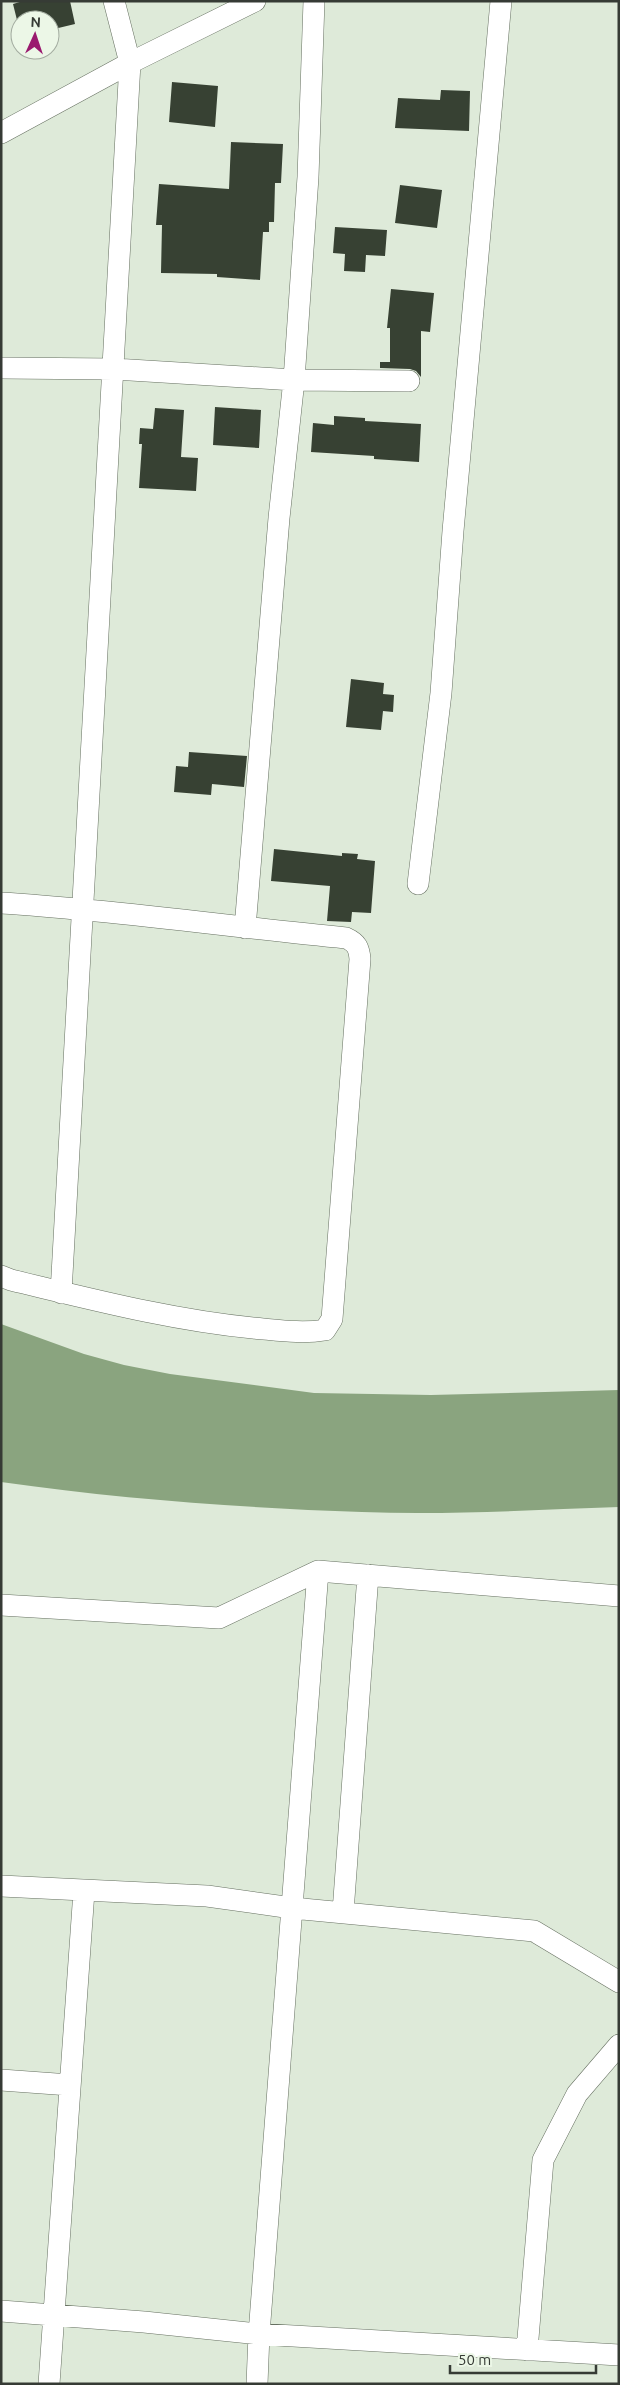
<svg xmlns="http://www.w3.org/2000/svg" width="620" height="2385" viewBox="0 0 620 2385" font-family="Ubuntu,sans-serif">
<rect width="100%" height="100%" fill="#deead9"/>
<path fill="#8aa47f" d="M 1,1324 L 84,1354 L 124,1365 L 170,1374 L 314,1393 L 431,1395 L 619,1390 L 619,1507 C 533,1510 448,1515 362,1512 C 242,1508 121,1499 1,1482 Z"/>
<path fill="#374133" d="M 23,1 L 70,1 L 75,24 L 50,30 L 50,20 L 17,20 L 13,4 Z
M 172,82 L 218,86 L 215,127 L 169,122 Z
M 441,90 L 470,91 L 469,131 L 395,128 L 398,98 L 440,100 Z
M 231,142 L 283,144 L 281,183 L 275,183 L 274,222 L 269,222 L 269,232 L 263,232 L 260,280 L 217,277 L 217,274 L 161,273 L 162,225 L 156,225 L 159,184 L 229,189 Z
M 400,185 L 442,190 L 437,228 L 395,223 Z
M 335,227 L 387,230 L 385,256 L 366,255 L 365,272 L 344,271 L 345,254 L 333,253 Z
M 391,289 L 434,293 L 430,332 L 421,331 L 421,377 L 416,371 L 410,369 L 380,368 L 380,362 L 390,362 L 390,328 L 387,328 Z
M 215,407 L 261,410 L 259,448 L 213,445 Z
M 155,408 L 184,410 L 181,457 L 198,458 L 196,491 L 139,488 L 142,444 L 139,444 L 140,428 L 153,429 Z
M 334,416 L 365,418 L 365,421 L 421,424 L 419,462 L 374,459 L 374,456 L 311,452 L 313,423 L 334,425 Z
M 351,679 L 384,683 L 383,694 L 394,695 L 393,712 L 383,711 L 381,730 L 346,727 Z
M 189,752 L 247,756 L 244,787 L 212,784 L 211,795 L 174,792 L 176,766 L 188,767 Z
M 274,849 L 342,856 L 342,853 L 358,854 L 357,859 L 375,861 L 371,913 L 352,912 L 351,922 L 327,921 L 330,886 L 271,881 Z"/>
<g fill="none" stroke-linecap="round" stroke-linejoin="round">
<defs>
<path id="minor" d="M 1,133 L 130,63 L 255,1
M 1,368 L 114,369 L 294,380 L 409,381
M 418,884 L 441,693 L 453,531 L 501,1
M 1,903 C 117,910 231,927 346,938 C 357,943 359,948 360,959 L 332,1319 L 325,1330 C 301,1334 277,1330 253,1328 C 171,1320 91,1299 11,1280 L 1,1276
M 245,928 L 279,518 L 294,380 L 308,177 L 314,1
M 61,1293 L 130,63 L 114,1
M 1,1605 L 219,1618 L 318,1571 L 619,1596
M 1,1886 L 207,1896 L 292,1908 L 534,1931 L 619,1982
M 343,1912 L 368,1575
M 1,2080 L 70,2085
M 1,2311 L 144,2322 L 259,2334 L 619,2355
M 527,2350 L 543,2160 L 577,2094 L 619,2045
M 49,2384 L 84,1891
M 257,2384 L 259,2334 L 318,1571"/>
</defs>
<use href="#minor" stroke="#667061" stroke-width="22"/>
<use href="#minor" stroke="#fff" stroke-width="21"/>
</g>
<rect width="620" height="2385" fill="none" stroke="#363b35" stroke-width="5"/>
<g transform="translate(35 35) rotate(3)"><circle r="24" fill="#ecf7e7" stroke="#a3aca0"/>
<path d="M0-4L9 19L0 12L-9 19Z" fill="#9a196e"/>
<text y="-8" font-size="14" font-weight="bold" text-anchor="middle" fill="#363b35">N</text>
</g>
<path d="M450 2365v8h146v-8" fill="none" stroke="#363b35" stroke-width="2.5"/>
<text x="458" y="2365" font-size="15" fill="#363b35" stroke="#ecf7e7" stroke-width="4" paint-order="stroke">50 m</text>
</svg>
